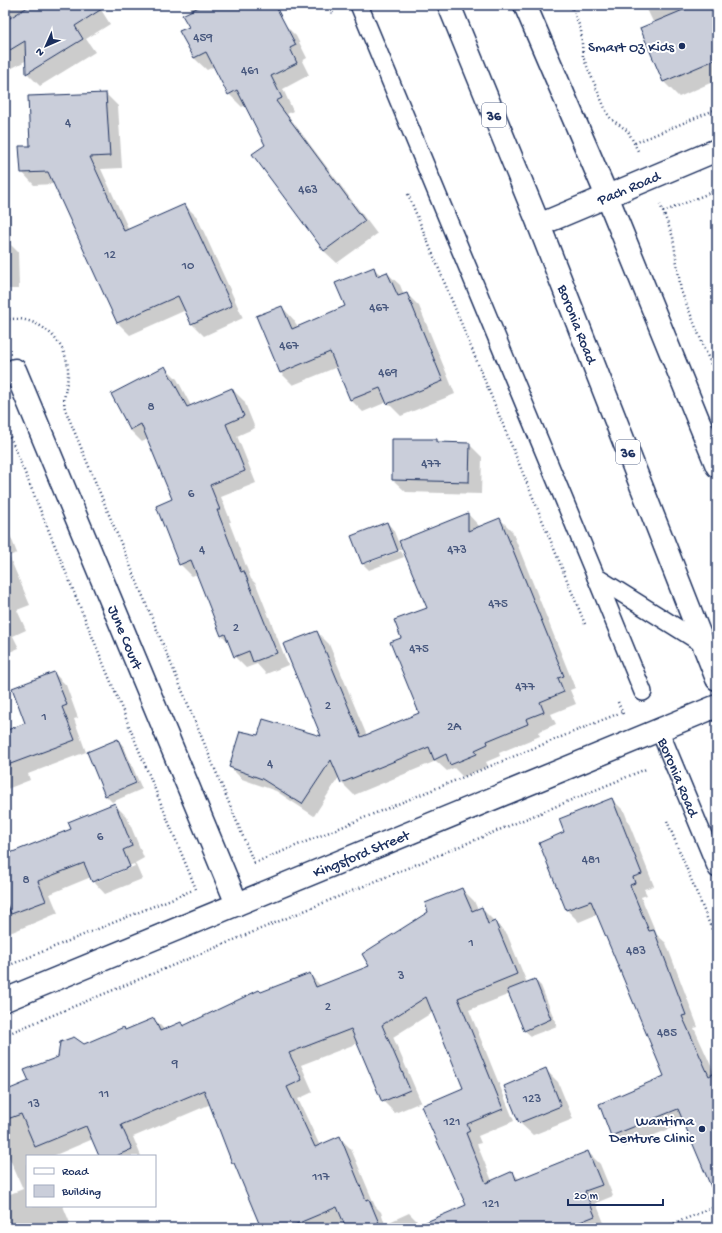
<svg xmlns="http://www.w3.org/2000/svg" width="722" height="1233" viewBox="0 0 722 1233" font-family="'Gochi Hand',sans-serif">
<rect width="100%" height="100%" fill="#fff"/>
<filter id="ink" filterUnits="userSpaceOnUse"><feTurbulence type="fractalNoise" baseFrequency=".025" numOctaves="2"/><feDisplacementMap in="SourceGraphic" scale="8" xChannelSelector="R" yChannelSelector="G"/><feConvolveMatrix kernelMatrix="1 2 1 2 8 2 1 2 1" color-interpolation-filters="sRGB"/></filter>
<g filter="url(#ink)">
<path fill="#0003" fill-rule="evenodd" d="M 5,5 L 98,5 L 110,24 L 86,39 L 95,52 L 40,86 L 27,73 L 27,60 L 5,72 Z
M 189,5 L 259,5 L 284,24 L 296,36 L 307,58 L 302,61 L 309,75 L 283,89 L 293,111 L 287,114 L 377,234 L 337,263 L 324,251 L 246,105 L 242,107 L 229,94 L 215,66 L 207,70 L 194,58 L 181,32 L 190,27 L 192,11 Z
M 645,5 L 717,5 L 717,80 L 679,97 L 664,82 L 641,29 L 654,24 Z
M 106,94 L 118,106 L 122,168 L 101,169 L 129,230 L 185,205 L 197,217 L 243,318 L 204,336 L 192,324 L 186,310 L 130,335 L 118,323 L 54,184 L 34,185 L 22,172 L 31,147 L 29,97 Z
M 5,205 L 10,210 L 11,245 L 18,252 L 19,289 L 5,289 Z
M 373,268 L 381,275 L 387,273 L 400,285 L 404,295 L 407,294 L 419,306 L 455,394 L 401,416 L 387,402 L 363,412 L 351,400 L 337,367 L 293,385 L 281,373 L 282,307 L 294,320 L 298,328 L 346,307 Z
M 165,367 L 177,379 L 191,406 L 232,389 L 244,401 L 255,428 L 237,436 L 256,483 L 221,497 L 231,522 L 229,522 L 251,579 L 256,584 L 288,665 L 266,674 L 257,664 L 246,668 L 234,656 L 229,643 L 222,635 L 197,574 L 192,576 L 180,564 L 173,500 L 148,439 L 142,442 L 130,430 L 112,395 Z
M 437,440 L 440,443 L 469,444 L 482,457 L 481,494 L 406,492 L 393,480 Z
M 468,514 L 480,527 L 500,519 L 512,531 L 575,688 L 570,690 L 576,704 L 551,714 L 556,724 L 538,732 L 540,736 L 499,753 L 500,756 L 486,762 L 488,766 L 463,777 L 454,768 L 447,771 L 436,761 L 354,795 L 342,783 L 339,777 L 314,816 L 276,791 L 242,779 L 230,767 L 259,736 L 323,737 L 317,632 L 329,644 L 367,736 L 420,714 L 402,638 L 428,608 L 400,542 Z
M 387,523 L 393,529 L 401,549 L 365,562 L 365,564 L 401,551 L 404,557 L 369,570 L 363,564 L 352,536 Z
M 5,527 L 8,530 L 17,553 L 9,556 L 30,605 L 17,610 L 26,630 L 13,636 L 19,648 L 5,654 Z
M 54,673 L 66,685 L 78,718 L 74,719 L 86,752 L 28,774 L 30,780 L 7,789 L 5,788 L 5,732 L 27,723 Z
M 118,740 L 124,747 L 142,789 L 112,802 L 105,795 Z
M 612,799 L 624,811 L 654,886 L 644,889 L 647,895 L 641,897 L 657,935 L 666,943 L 698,1027 L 694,1028 L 717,1079 L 717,1183 L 685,1123 L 624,1147 L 612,1135 L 666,1077 L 598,914 L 579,922 L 567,910 L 540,843 L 565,833 Z
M 114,804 L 127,817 L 144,858 L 135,863 L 142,879 L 105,894 L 93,881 L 91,877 L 50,894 L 58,913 L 5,935 L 5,856 L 72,830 ZM 134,864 L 135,866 L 98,881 L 98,878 Z
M 462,889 L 474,901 L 478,910 L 481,908 L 507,934 L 527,983 L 535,980 L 541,986 L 557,1026 L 531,1036 L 524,1030 L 510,994 L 469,1010 L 514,1121 L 478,1136 L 481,1143 L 477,1144 L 492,1181 L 512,1172 L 519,1179 L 588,1152 L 600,1164 L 613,1196 L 596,1203 L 606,1228 L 347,1228 L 344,1221 L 326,1228 L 262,1228 L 237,1166 L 233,1163 L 211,1104 L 133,1137 L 141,1156 L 100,1156 L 93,1139 L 53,1156 L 27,1156 L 27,1206 L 63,1206 L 70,1223 L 57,1228 L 5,1228 L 5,1196 L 23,1189 L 9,1157 L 5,1159 L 5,1092 L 30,1082 L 59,1058 L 124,1028 L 126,1030 L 154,1019 L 165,1030 L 181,1023 L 184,1026 L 309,974 L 321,986 L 371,966 L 429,912 ZM 433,1012 L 464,1089 L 467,1206 L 421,1225 L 409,1213 L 385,1224 L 381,1212 L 375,1206 L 351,1149 L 339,1137 L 320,1146 L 298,1099 L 313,1092 L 301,1065 L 358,1043 L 383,1101 L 395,1113 L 421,1102 L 393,1037 Z
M 545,1069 L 558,1082 L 573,1119 L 533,1135 L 520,1123 L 505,1086 Z
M 137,1224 L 140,1228 L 128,1228 Z"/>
<path fill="#caceda" stroke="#1b2f5e" d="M 31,5 L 108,5 L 75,26 L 83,39 L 26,74 L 25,41 L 5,53 L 5,21 Z
M 203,5 L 275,5 L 296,45 L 290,48 L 297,63 L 271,76 L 282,98 L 276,101 L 365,221 L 324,251 L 252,154 L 265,145 L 237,90 L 228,95 L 206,52 L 194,58 L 179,31 L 189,27 L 182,15 Z
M 695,5 L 717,5 L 717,59 L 663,82 L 640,28 Z
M 106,93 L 110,156 L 90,157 L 124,231 L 185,204 L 232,306 L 191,324 L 178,296 L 117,323 L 48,172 L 21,173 L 19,146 L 30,146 L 28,96 Z
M 374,267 L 377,276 L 387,272 L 398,296 L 407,293 L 443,381 L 387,404 L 380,388 L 350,400 L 330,352 L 280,373 L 256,316 L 282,306 L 292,329 L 345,306 L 335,283 Z
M 165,366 L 187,407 L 232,388 L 244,416 L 226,424 L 245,471 L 210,485 L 220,510 L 217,510 L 241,572 L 244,571 L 277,653 L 253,662 L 249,651 L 234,657 L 225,634 L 221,636 L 191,560 L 179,565 L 156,506 L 172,499 L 141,424 L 130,430 L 111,394 Z
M 392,439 L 437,439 L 437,442 L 470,443 L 469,482 L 392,480 Z
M 468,513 L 468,531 L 500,518 L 564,676 L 558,678 L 564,692 L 540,702 L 544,712 L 526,719 L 528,724 L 487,741 L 488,744 L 475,750 L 477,754 L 450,765 L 446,754 L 434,760 L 429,747 L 341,783 L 331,760 L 302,804 L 262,779 L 229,767 L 240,731 L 258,735 L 263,719 L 321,736 L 283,644 L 317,631 L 361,737 L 419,713 L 390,642 L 401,638 L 394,620 L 427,608 L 399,541 Z
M 387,522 L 398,551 L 362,564 L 351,536 Z
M 54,672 L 67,705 L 62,707 L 75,740 L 5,766 L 5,731 L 25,723 L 12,688 Z
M 118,739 L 136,783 L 105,796 L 87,752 Z
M 612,798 L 642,874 L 633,877 L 635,883 L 630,885 L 649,931 L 654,930 L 686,1015 L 682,1016 L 709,1076 L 717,1072 L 717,1201 L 678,1109 L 611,1136 L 599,1104 L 664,1076 L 591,901 L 566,910 L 539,843 L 564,832 L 559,819 Z
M 115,803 L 132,846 L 123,850 L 130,867 L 92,882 L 84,863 L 38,881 L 46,901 L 11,914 L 5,900 L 5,855 L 71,829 L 68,822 Z
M 462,888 L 472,911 L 482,907 L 488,924 L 495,921 L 517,974 L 458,998 L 503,1109 L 467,1124 L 470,1131 L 466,1133 L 486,1183 L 513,1171 L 516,1180 L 588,1151 L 602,1185 L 585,1191 L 595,1216 L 565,1228 L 412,1228 L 466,1205 L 421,1106 L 463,1088 L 426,997 L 382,1025 L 410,1090 L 382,1102 L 351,1029 L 289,1053 L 302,1080 L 287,1087 L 315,1147 L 340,1136 L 366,1200 L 369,1199 L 381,1228 L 346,1228 L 337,1207 L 287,1228 L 261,1228 L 234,1163 L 232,1163 L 204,1090 L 121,1125 L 132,1149 L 116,1156 L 99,1156 L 86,1126 L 35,1147 L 21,1114 L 5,1120 L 5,1091 L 29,1081 L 24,1070 L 58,1057 L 60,1042 L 74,1037 L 84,1044 L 124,1027 L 125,1030 L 154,1018 L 160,1031 L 181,1022 L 183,1026 L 259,990 L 261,992 L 310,973 L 316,987 L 369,966 L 362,954 L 428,912 L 425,903 Z
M 535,979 L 551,1019 L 524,1031 L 507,990 Z
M 546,1068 L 561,1106 L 519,1123 L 504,1086 Z"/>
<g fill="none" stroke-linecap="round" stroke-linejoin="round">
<defs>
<g id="service">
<path d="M 359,5 L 596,577 L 703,644"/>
<path d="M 596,577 L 643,692"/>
<path id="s1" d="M 659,729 L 717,869"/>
</g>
<g id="minor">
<path id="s2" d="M 539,225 L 717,150"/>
<path id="s3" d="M 15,370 L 237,904"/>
<path id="s4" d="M 5,1000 L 717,706"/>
</g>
<g id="primary">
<path id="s5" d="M 449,5 L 539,225 L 717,679"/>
<path d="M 525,5 L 607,196 L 717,466"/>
</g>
</defs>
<use href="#service" stroke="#1b2f5e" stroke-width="20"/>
<use href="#minor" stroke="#1b2f5e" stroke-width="25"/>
<use href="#primary" stroke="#1b2f5e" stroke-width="25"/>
<path stroke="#1b2f5e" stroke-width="2.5" stroke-dasharray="1 3" stroke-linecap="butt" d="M 329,5 L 334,16
M 571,5 L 581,30 L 583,57 L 607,113 L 611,119 L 628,131 L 639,153
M 635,143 L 717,109
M 408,194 L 585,624
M 660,204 L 673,237 L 681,291 L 717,379
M 663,212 L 717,190
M 5,320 C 35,313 66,339 68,369 C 69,383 62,395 65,409 L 254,863
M 5,431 L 9,434 L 196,889
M 618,702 L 623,714
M 667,821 L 717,942
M 254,863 L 622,712
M 5,967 L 193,890
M 5,1035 L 646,769
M 663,1228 L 717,1206"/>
<use href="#service" stroke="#fff" stroke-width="17"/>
<use href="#minor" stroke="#fff" stroke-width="22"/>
<use href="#primary" stroke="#fff" stroke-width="22"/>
</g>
</g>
<g fill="#1b2f5e" stroke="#fff" stroke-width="1.5">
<circle cx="682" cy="46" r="4"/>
<circle cx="702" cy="1129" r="4"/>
</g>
<g text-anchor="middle" stroke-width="4" stroke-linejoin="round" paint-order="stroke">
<g font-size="13" fill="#47577d">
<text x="203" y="41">459</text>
<text x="250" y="74">461</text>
<text x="68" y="126">4</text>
<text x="308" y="193">463</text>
<text x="110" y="258">12</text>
<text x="188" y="269">10</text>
<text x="379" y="311">467</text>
<text x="289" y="349">467</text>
<text x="388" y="376">469</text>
<text x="151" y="410">8</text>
<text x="431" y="467">477</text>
<text x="191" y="497">6</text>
<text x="202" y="553">4</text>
<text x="457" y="553">473</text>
<text x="498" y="607">475</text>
<text x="236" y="631">2</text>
<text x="419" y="652">475</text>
<text x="525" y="690">477</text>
<text x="328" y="709">2</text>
<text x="44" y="720">1</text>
<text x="454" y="730">2A</text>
<text x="270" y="767">4</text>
<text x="100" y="840">6</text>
<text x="591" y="863">481</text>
<text x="26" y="883">8</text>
<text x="471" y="946">1</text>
<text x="636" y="954">483</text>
<text x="401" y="979">3</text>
<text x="328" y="1010">2</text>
<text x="667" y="1036">485</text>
<text x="175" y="1067">9</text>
<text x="104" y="1097">11</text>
<text x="532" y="1102">123</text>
<text x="34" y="1107">13</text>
<text x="452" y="1125">121</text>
<text x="321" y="1180">117</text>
<text x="491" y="1207">121</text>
</g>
<g fill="#fff" stroke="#5f6d8e" stroke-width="1">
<rect x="482" y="103" width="24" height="24" rx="3"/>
<rect x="616" y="440" width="24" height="24" rx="3"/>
</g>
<g font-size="14" font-weight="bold" fill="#1b2f5e">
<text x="494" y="120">36</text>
<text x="628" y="457">36</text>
</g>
<g font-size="15" fill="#1b2f5e" stroke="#fff" text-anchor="end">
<text x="674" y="51">Smart Oz Kids</text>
<text x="694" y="1125">Wantirna<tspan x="694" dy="17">Denture Clinic</tspan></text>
</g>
<g font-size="15" fill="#1b2f5e" stroke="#fff">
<text dy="5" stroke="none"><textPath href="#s2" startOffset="97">Pach Road</textPath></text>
<text dy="5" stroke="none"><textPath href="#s5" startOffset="344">Boronia Road</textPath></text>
<text dy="5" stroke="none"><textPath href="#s3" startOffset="289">June Court</textPath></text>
<text dy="5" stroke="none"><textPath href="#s1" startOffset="52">Boronia Road</textPath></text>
<text dy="5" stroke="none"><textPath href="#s4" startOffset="385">Kingsford Street</textPath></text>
</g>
</g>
<rect width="722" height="1233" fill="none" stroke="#fff" stroke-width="20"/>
<rect x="10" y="10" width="702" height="1213" fill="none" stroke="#1b2f5e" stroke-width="1.5" filter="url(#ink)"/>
<rect x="26" y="1155" width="130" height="52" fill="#ffffff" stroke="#a4acbf"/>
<rect x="34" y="1168" width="20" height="6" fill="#ffffff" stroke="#a4acbf"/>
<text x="62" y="1175" font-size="12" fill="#1b2f5e">Road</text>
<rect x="34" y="1185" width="20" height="12" fill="#caceda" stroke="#a4acbf"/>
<text x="62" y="1195" font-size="12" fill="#1b2f5e">Building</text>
<g transform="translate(46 46) rotate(225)" stroke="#ffffff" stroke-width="3" paint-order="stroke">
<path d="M0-3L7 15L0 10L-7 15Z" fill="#1b2f5e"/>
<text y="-6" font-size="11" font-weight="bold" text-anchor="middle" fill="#1b2f5e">N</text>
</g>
<path d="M568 1199v6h95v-6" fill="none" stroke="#1b2f5e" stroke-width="2"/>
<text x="574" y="1199" font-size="12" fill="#1b2f5e" stroke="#ffffff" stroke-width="3" paint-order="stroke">20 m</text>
</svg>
